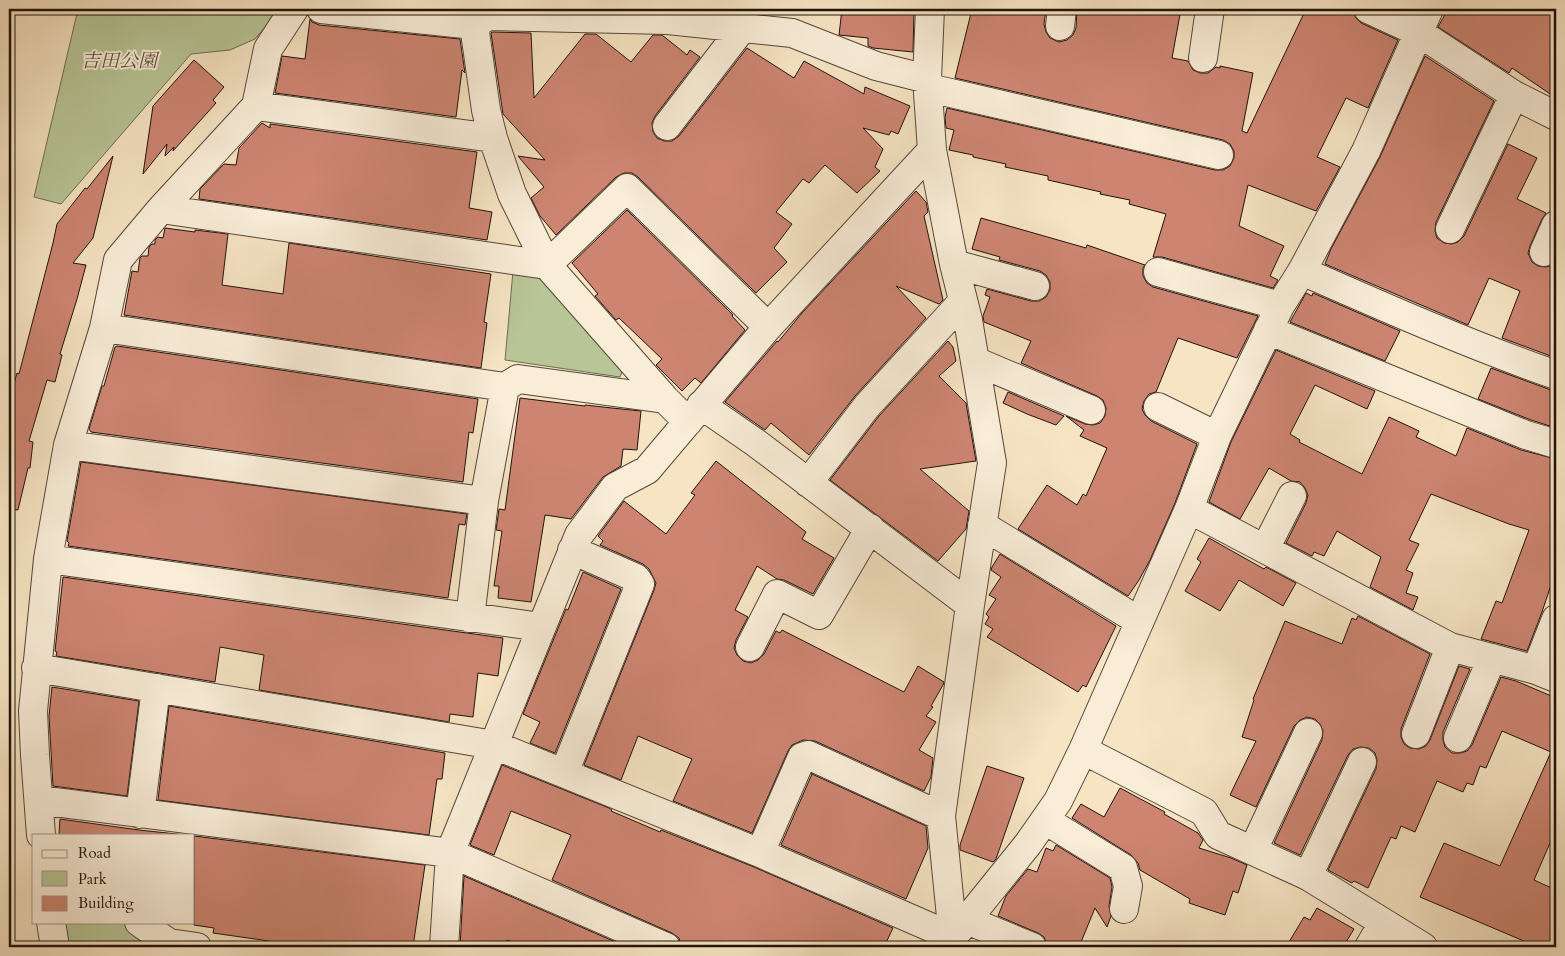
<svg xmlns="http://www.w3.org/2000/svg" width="1565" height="956" viewBox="0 0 1565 956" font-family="Cardo,'Noto Serif JP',serif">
<rect width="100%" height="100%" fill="#f6e4c3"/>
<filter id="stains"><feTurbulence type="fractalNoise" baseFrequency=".004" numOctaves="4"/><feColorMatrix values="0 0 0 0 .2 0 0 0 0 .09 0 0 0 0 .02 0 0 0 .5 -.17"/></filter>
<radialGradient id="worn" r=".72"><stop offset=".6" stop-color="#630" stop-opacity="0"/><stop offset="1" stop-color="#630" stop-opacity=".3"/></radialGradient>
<path fill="#b8c597" stroke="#6c6c51" d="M 78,9 L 276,9 L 270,21 L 255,39 L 230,50 L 191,54 L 61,204 L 34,197 Z
M 513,271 L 540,276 L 623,369 L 620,377 L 505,360 Z
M 62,922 L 124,922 L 147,947 L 65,947 Z"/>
<path fill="#cd8572" stroke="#21120b" d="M 842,9 L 914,9 L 913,52 L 873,48 L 868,46 L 868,38 L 839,35 Z
M 972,9 L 1046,9 L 1044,24 L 1046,32 L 1050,38 L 1059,42 L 1067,40 L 1073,35 L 1076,28 L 1077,9 L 1181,9 L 1172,58 L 1188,61 L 1193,70 L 1200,73 L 1208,73 L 1216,67 L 1220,68 L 1220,66 L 1253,73 L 1242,131 L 1247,133 L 1306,9 L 1343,9 L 1354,14 L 1356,18 L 1361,23 L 1398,40 L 1368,108 L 1346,98 L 1317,157 L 1340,167 L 1316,211 L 1248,185 L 1239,226 L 1284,246 L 1270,276 L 1278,280 L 1273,288 L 1162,257 L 1153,257 L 1166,214 L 1129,204 L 1130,200 L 1100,194 L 1101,192 L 1048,180 L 1048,176 L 1005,167 L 1006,164 L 973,157 L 973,155 L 949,150 L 954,130 L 946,128 L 945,117 L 947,108 L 1215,170 L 1223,170 L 1230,166 L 1234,158 L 1234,151 L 1230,144 L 1223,140 L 955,78 Z
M 1448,9 L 1556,9 L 1556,98 L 1512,68 L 1509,73 L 1438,27 Z
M 310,19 L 312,22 L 319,25 L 460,39 L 465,73 L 462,70 L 456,117 L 275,93 L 282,56 L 305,59 Z
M 492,32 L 531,33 L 534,98 L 585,34 L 596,34 L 631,62 L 653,35 L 662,35 L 687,55 L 690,50 L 700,57 L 655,116 L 652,123 L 653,132 L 657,138 L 664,141 L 672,141 L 679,136 L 747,48 L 794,78 L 804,61 L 864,94 L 865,87 L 910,106 L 898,134 L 891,131 L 889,135 L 863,128 L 883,149 L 875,167 L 880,171 L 857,193 L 825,165 L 809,183 L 803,179 L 776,212 L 792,224 L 774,248 L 787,262 L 756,293 L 638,177 L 632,173 L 624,173 L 616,177 L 556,235 L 540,216 L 531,198 L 544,187 L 518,156 L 545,160 L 503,114 L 491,33 Z
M 1425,56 L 1494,101 L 1436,222 L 1435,231 L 1437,238 L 1444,243 L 1452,244 L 1458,242 L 1464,236 L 1508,144 L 1537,158 L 1517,199 L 1546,213 L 1542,219 L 1530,246 L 1528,253 L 1532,262 L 1538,266 L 1546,267 L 1553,265 L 1556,261 L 1556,358 L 1502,338 L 1520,291 L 1489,278 L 1468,325 L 1325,264 L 1331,249 L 1380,157 Z
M 194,60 L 224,87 L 213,100 L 216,103 L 173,151 L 174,147 L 165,156 L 167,144 L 143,174 L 153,106 Z
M 262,123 L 270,128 L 270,124 L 477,152 L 469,208 L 492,212 L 487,240 L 199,199 L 200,189 L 224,164 L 236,165 L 239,148 Z
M 113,156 L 93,238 L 73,263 L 86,265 L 77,299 L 60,354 L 62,355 L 55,382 L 47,380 L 29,441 L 33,442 L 30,468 L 28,468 L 18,510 L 9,509 L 9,401 L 17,373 L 19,374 L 53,243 L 57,224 L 85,188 L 87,189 Z
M 916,191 L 926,202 L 928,212 L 924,216 L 943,300 L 939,304 L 896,286 L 926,318 L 855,396 L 809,455 L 771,423 L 765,430 L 725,402 L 777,341 L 778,342 L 802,313 Z
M 627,210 L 733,315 L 732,316 L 745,330 L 701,383 L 695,378 L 682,391 L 656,365 L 662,359 L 619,318 L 616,320 L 595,296 L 598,294 L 572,263 Z
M 981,218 L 1086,248 L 1087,245 L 1145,265 L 1143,268 L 1143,276 L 1147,283 L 1153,287 L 1258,316 L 1237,358 L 1178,338 L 1156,392 L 1149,394 L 1144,401 L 1142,409 L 1145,415 L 1151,421 L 1197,444 L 1175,503 L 1150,560 L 1139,580 L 1128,596 L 1018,529 L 1047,485 L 1077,505 L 1083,494 L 1086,496 L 1107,448 L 1080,436 L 1084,430 L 1066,416 L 1085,424 L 1093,425 L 1100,423 L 1105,416 L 1106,408 L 1103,400 L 1097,396 L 1021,363 L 1031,341 L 984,322 L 983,316 L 990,297 L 985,295 L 987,289 L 1031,301 L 1039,301 L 1046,297 L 1050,290 L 1050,282 L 1046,275 L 1040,271 L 999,260 L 1000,257 L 972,249 Z
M 165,228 L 195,232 L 195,230 L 228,234 L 222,285 L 283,294 L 289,243 L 491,274 L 484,322 L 487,323 L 481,368 L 124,315 L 132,271 L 138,272 L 140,258 L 142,256 L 148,256 L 149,247 L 152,244 L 155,244 L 155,240 L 158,237 L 163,238 Z
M 1306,293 L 1312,296 L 1313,293 L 1400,331 L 1385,361 L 1290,322 Z
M 948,341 L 953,347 L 956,361 L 939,376 L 966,403 L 976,461 L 920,469 L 969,511 L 966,529 L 938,561 L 830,480 L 879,416 Z
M 117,346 L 478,399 L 473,433 L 469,432 L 463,482 L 91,432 L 89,429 L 102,386 L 104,386 L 115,347 Z
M 1276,350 L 1375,391 L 1367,409 L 1315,385 L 1290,434 L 1300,440 L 1299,442 L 1362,474 L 1389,417 L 1419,431 L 1416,437 L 1456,456 L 1467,428 L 1521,450 L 1556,459 L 1556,570 L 1542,612 L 1527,651 L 1481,639 L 1496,601 L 1502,603 L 1529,530 L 1509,524 L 1431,494 L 1409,540 L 1419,544 L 1406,570 L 1413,573 L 1406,593 L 1418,597 L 1413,610 L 1370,587 L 1381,557 L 1337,531 L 1324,556 L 1314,552 L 1312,556 L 1286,543 L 1306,503 L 1308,495 L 1305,488 L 1300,482 L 1291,481 L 1269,468 L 1240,519 L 1209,502 L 1231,442 Z
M 1491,368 L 1551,390 L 1556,390 L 1556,428 L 1531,420 L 1478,399 Z
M 1008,392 L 1064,416 L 1056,425 L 1027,414 L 1003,403 Z
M 520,398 L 585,406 L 585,405 L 612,408 L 641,411 L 637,450 L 623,449 L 621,466 L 603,477 L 571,519 L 545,515 L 531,602 L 498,598 L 499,586 L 494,586 L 502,531 L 496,530 L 499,509 L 505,510 Z
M 716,461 L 806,532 L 802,539 L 834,558 L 813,594 L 784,580 L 777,579 L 757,566 L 735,610 L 748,617 L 736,640 L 734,648 L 737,655 L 743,661 L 751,663 L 758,660 L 764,654 L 776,631 L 780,633 L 782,630 L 904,692 L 918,666 L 944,682 L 943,685 L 931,706 L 933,707 L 926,716 L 936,722 L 919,750 L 933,758 L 931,777 L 924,791 L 815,741 L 803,740 L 792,745 L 788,751 L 752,833 L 673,801 L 692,759 L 638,736 L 621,780 L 584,765 L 654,590 L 656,583 L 649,569 L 643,564 L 600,545 L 603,541 L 598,536 L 624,501 L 666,534 L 695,495 L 691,493 Z
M 81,462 L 467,514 L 465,525 L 459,524 L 448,598 L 68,546 L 69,543 L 67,541 Z
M 1209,538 L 1264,569 L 1266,567 L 1296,583 L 1283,606 L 1239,580 L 1220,611 L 1185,591 L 1201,562 L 1197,559 Z
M 1000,554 L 1116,626 L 1086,687 L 1083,685 L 1078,692 L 987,637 L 993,629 L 985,624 L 989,617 L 986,614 L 996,599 L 989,595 L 1001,577 L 991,570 L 992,567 Z
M 583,572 L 621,589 L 555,753 L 530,743 L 540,722 L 523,714 L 566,609 L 568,610 Z
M 63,577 L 503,638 L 498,676 L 478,673 L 473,717 L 450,714 L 449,722 L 259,690 L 264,655 L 220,647 L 215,682 L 56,656 L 57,652 L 55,651 Z
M 1358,616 L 1430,654 L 1401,729 L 1401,737 L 1404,744 L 1410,748 L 1419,749 L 1426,746 L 1430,740 L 1459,666 L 1470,669 L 1443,732 L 1443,740 L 1445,747 L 1452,753 L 1460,753 L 1467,751 L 1472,745 L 1501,677 L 1516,681 L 1556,698 L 1556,829 L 1534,880 L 1556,890 L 1556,947 L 1538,947 L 1420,897 L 1444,843 L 1500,866 L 1551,752 L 1502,731 L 1486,768 L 1480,766 L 1473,785 L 1467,783 L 1463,792 L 1437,781 L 1415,832 L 1401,826 L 1396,839 L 1391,837 L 1368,888 L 1354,881 L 1352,883 L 1328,870 L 1376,769 L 1377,760 L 1375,753 L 1369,748 L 1360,747 L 1353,749 L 1348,755 L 1300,855 L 1274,843 L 1322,740 L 1323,731 L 1320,724 L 1315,719 L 1307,717 L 1300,720 L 1294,726 L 1256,807 L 1230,795 L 1256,741 L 1242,737 L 1254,700 L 1253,699 L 1285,621 L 1342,644 L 1352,618 L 1356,620 Z
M 52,687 L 139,701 L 127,796 L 53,786 L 49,716 Z
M 169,706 L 445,753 L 442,779 L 437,779 L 429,835 L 158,800 Z
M 502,765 L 609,808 L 612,810 L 611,811 L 660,832 L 661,830 L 754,867 L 893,928 L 884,947 L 681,947 L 679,938 L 672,933 L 552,880 L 571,835 L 511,811 L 494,855 L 470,845 Z
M 987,766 L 1024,778 L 996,859 L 993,862 L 960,850 L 960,845 Z
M 812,774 L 926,826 L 928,848 L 906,899 L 781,845 Z
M 1120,788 L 1165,812 L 1164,814 L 1198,833 L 1203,840 L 1199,848 L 1231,858 L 1247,865 L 1238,893 L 1233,891 L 1225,915 L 1189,903 L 1190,899 L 1140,870 L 1138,863 L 1131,855 L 1072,818 L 1081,804 L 1104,817 Z
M 60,819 L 139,830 L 186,835 L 59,835 Z
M 194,836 L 425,865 L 413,947 L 304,947 L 269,943 L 269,941 L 213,933 L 214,928 L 194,925 Z
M 1056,845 L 1110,878 L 1112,887 L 1109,906 L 1111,916 L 1107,927 L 1095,908 L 1079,947 L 1053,947 L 1047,945 L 1044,937 L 1038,933 L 998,916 L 1006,896 L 1028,869 L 1037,872 L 1046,848 L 1053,851 Z
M 464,876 L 627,947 L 525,947 L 507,940 L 504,947 L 460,947 Z
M 1317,908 L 1354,929 L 1343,947 L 1286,947 L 1304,917 L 1310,920 Z"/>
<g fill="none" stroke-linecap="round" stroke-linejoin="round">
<defs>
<path id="minor" d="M 321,9 L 474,25 L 486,110 L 493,138 L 512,194 L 547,265 L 665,399 L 688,422
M 930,9 L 927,79 L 932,150 L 954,264 L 968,320 L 992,463 L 970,605 L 941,816 L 954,947
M 1368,9 L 1418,32 L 1514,95 L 1556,116
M 474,25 L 488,16 L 668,20 L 792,33 L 876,66 L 927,79
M 1060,26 L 1062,9
M 1203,58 L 1210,9
M 929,88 L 1219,155
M 256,106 L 493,138
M 667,126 L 743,27
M 161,209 L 547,265 L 627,188 L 768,327
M 1450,229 L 1514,95
M 1544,252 L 1556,225
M 954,264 L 1035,286
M 1302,271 C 1386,308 1470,345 1556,375
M 1158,272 L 1280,306
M 104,328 L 505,387 L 518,379 L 665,399
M 1268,330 L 1526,435 L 1556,444
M 975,361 L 1091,410
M 701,405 L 756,443 L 970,605
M 1158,407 L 1217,436
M 68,445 L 484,501
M 808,483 L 867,406 L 963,301
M 1189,509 L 1450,647 L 1536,670 L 1556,678
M 982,525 L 1139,621
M 1265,549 L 1292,496
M 48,559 L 541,627
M 470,618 L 484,501 L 505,387
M 750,647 L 777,594 L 819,615 L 870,528
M 36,668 L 494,745 L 760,853 L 953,937
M 1536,670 L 1556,619
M 1416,734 L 1450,647
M 1458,738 L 1492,658
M 1083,750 L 1204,812 L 1218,835 L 1308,876 L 1423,947
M 564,773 L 640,584 L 636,578 L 572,550
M 39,800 L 450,853 L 666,947
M 140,814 L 156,688
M 1045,820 L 1123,868 L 1128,886 L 1124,909
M 41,835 L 35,755 L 33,711 L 48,559 L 68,445 L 104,328 L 118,260 L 161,209 L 256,106 L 268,49 L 294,9
M 1253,850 L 1308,733
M 760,853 L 802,757 L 808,755 L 941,816
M 1308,876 L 1362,762
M 967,920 L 1032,947
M 51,922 L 55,947
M 139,922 L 169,943 L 197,947
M 444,947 L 450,853 L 579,535 L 615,487 L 647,470 L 768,327 L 932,150
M 945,947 L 1028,844 L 1058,801 L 1083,750 L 1189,509 L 1217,436 L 1280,306 L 1302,271 L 1366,151 L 1429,9
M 1369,947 L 1383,923"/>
</defs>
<use href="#minor" stroke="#564639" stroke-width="30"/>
<use href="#minor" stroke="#f9edd8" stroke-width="28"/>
</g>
<g text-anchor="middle" stroke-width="4" stroke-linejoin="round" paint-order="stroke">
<g font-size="19" font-style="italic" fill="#56513c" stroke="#f9edd8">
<text x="119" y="67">吉田公園</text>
</g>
</g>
<rect width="1565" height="956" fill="none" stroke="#f6e4c3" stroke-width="30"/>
<rect x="10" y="10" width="1545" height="936" fill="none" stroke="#21120b" stroke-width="2.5"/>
<rect x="15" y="15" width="1535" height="926" fill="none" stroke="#21120b"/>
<rect x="32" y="834" width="162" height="90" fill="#f9edd8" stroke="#a39586"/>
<rect x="42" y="850" width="25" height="8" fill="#f9edd8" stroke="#a39586"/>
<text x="78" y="858" font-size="15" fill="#21120b">Road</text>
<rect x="42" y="871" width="25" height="15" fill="#b8c597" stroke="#a39586"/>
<text x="78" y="884" font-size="15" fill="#21120b">Park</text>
<rect x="42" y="896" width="25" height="15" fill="#cd8572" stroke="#a39586"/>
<text x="78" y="908" font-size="15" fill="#21120b">Building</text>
<rect width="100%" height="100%" filter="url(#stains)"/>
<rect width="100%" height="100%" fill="url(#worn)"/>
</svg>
